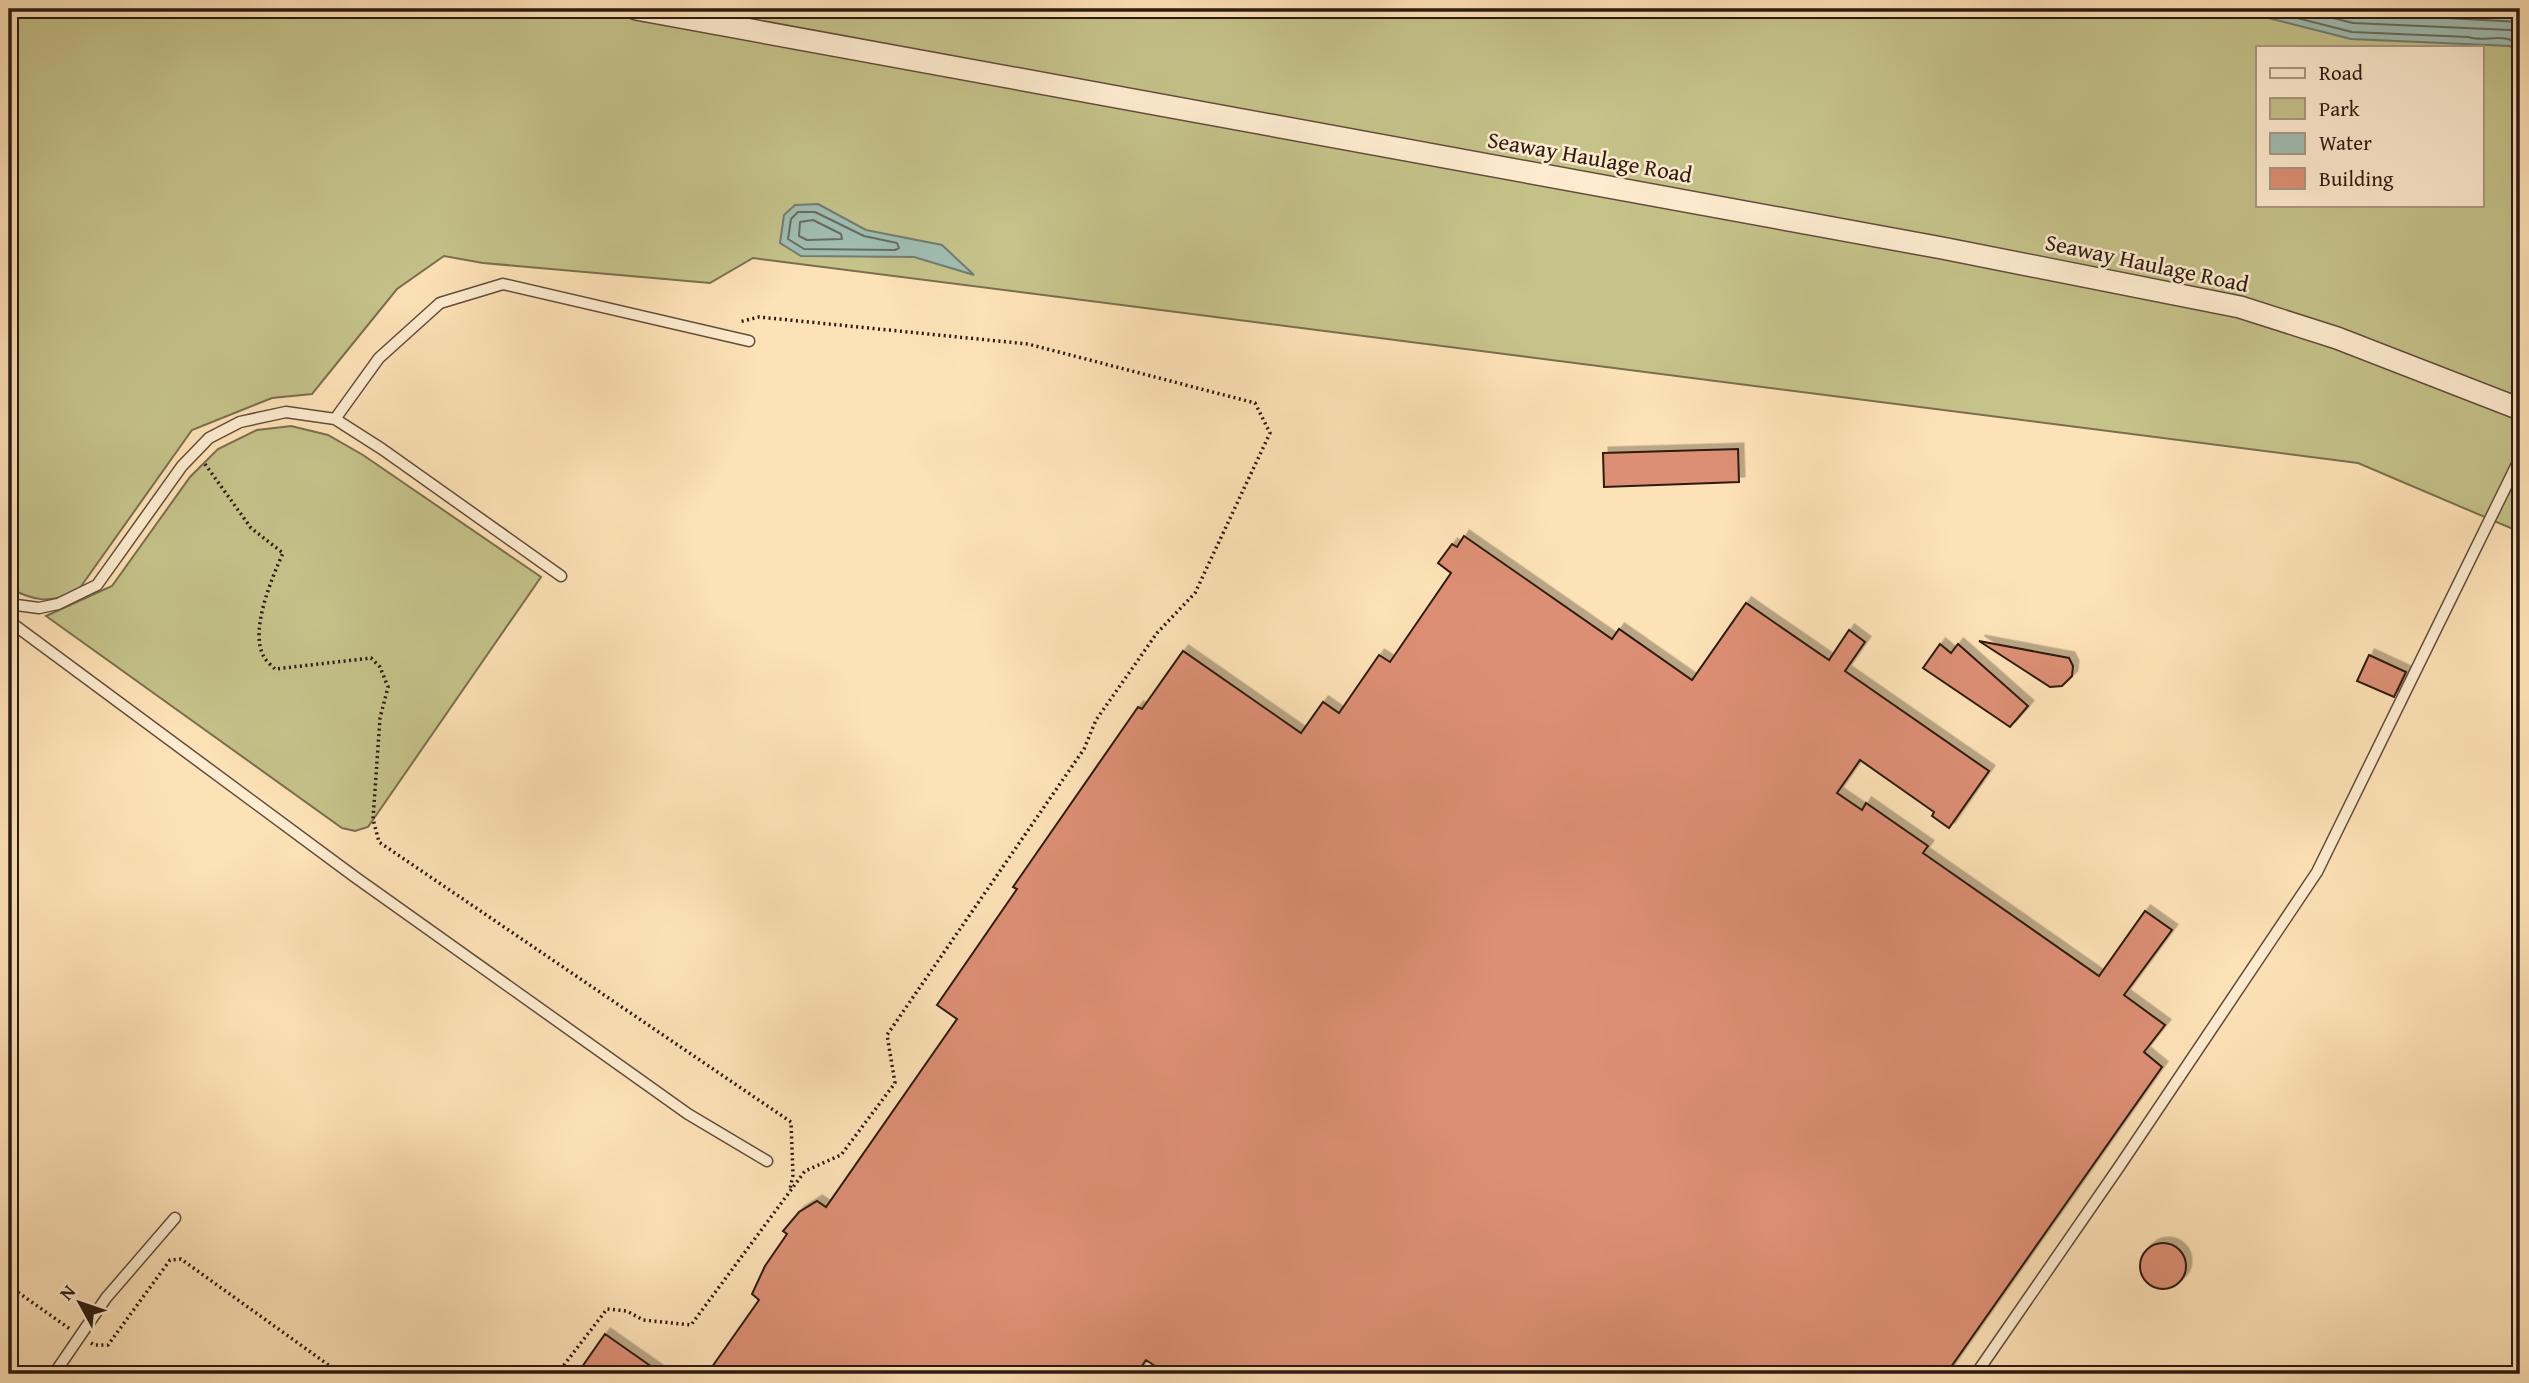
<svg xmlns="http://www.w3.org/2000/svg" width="2529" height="1383" viewBox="0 0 2529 1383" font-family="'Gentium Book Plus',serif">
<defs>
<filter id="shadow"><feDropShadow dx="5.5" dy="-5.5" stdDeviation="0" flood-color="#0004"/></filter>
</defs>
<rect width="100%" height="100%" fill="#fee2b7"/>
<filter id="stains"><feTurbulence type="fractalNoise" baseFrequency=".00286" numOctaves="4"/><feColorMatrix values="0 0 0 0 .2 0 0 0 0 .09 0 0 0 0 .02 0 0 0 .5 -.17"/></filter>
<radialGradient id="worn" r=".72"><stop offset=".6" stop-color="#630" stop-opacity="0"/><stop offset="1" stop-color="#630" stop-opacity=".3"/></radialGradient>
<path fill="#c5c28a" stroke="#7a6e4e" stroke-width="2" fill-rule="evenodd" d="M 9,9 L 2520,9 L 2520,532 L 2358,463 L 753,258 L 710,283 L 483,263 L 444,256 L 397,289 L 312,394 L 272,398 L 192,430 L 77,592 C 47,603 37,602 9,588 ZM 2258,47 L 2482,47 L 2482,205 L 2258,205 Z
M 291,426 L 328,435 L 363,455 L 541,577 L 368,827 L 355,831 L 342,828 L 46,616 L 112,586 L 190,477 L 218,449 L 257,430 Z"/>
<path fill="#a0bdb1" stroke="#727c71" stroke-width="2" d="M 2233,9 L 2520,9 L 2520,55 L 2510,46 L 2351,39 Z
M 818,204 L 866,230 L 942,245 L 974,275 L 914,257 L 801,256 L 780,243 L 784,215 L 795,205 Z"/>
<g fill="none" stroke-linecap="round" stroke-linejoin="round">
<path stroke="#676c61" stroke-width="2" d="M 2261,9 L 2352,32 L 2468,37 C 2485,43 2505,31 2520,46
M 2297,9 L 2353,23 L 2510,30 L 2520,34
M 2340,9 L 2355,13 L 2520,22
M 815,212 L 864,236 L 897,243 L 899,248 L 895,250 L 804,249 L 788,239 L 791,219 L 798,212 Z
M 813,220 L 841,234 L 842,239 L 807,240 L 799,236 L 800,222 Z"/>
</g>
<path fill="#dd8f74" stroke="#2e1a11" stroke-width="2" filter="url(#shadow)" d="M 1738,449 L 1739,482 L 1604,487 L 1603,453 Z
M 1464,536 L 1612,639 L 1619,629 L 1692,680 L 1746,603 L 1829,660 L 1849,630 L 1865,642 L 1845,671 L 1989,771 L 1949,828 L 1932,816 L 1934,812 L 1860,760 L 1837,793 L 1862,810 L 1866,803 L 1928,846 L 1923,853 L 2099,976 L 2145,911 L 2172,930 L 2124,995 L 2165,1025 L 2144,1052 L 2162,1067 L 1946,1374 L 1167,1374 L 1146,1360 L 1136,1374 L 707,1374 L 759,1300 L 752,1294 L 765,1266 L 787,1234 L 783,1231 L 799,1212 L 817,1201 L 826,1207 L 957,1019 L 937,1005 L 1017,889 L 1013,887 L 1138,707 L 1142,709 L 1183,651 L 1301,733 L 1323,702 L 1339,713 L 1379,655 L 1390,662 L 1451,573 L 1438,563 L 1452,544 L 1457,547 Z
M 1979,641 L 2069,658 L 2073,666 L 2072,676 L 2062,686 L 2050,687 Z
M 1940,644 L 1951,653 L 1958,644 L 2028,706 L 2010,727 L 1923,668 Z
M 2369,655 L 2406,672 L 2394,697 L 2357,681 Z
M2140 1266a23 23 0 1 1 46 0a23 23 0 1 1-46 0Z
M 605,1334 L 662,1374 L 577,1374 Z"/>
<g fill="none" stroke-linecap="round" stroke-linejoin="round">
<defs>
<path id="service" d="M 335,419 L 379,358 L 440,303 L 503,284 L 749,341
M 9,604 L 39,608 L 58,604 L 97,585 L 182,466 L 209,438 L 240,422 L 286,412 L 335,419 L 382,449 L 561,576
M 9,621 L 355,877 L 688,1114 L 767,1161
M 9,1366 L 19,1374
M 54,1374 L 106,1298 L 175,1218
M 1976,1374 L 2119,1167 L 2317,872 L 2520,458"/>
<path id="minor" d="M 636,9 L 1942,248 L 2240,307 L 2337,338 L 2520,409"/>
</defs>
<use href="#service" stroke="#624c3a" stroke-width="13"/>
<use href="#minor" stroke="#624c3a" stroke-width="24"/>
<path stroke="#2e1a11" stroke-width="3.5" stroke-dasharray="2 3.5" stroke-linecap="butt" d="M 205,464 L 251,528 L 283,553 C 272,578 249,631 264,657 C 266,661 272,666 275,669 L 371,658 L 380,667 L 388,687 L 380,718 L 373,819 L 379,842 L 791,1122 L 793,1175 L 790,1189
M 9,1286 L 70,1329
M 91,1343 L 94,1345 L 108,1345 L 170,1260 L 181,1259 L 341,1374
M 557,1374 L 607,1309 L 627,1311 L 643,1320 L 691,1325 L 805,1171 L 841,1155 L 895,1083 L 887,1035 L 1084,749 L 1096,720 L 1157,633 L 1195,593 L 1270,433 L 1255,403 L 1028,344 L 759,317 L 739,322"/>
<use href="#service" stroke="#feecd0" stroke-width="10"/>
<use href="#minor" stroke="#feecd0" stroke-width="21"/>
</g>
<g text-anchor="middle" stroke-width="5" stroke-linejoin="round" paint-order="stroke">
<g font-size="23" fill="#2e1a11" stroke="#feecd0">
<text transform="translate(1590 157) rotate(10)" y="8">Seaway Haulage Road</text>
<text transform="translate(2147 263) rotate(12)" y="8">Seaway Haulage Road</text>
</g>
</g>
<rect width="2529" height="1383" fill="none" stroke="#fee2b7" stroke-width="35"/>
<rect x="10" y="10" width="2508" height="1362" fill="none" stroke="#2e1a11" stroke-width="3.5"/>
<rect x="18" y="18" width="2494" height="1348" fill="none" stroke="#2e1a11" stroke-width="2"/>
<rect x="2256" y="46" width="228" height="161" fill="#feecd0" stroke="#ab9884" stroke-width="2"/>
<rect x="2270" y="68" width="35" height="10" fill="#feecd0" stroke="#ab9884" stroke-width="2"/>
<text x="2319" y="80" font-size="21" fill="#2e1a11">Road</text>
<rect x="2270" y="98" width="35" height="21" fill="#c5c28a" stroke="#ab9884" stroke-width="2"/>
<text x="2319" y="116" font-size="21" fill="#2e1a11">Park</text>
<rect x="2270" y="133" width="35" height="21" fill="#a0bdb1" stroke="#ab9884" stroke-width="2"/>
<text x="2319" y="150" font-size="21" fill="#2e1a11">Water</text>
<rect x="2270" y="168" width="35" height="21" fill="#dd8f74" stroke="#ab9884" stroke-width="2"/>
<text x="2319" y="186" font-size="21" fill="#2e1a11">Building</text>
<g transform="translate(80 1303) rotate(310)" stroke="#feecd0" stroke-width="5" paint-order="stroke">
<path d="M0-5L12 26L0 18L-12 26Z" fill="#2e1a11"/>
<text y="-10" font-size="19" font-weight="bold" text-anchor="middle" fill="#2e1a11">N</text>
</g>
<rect width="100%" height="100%" filter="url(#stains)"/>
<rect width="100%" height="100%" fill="url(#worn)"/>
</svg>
